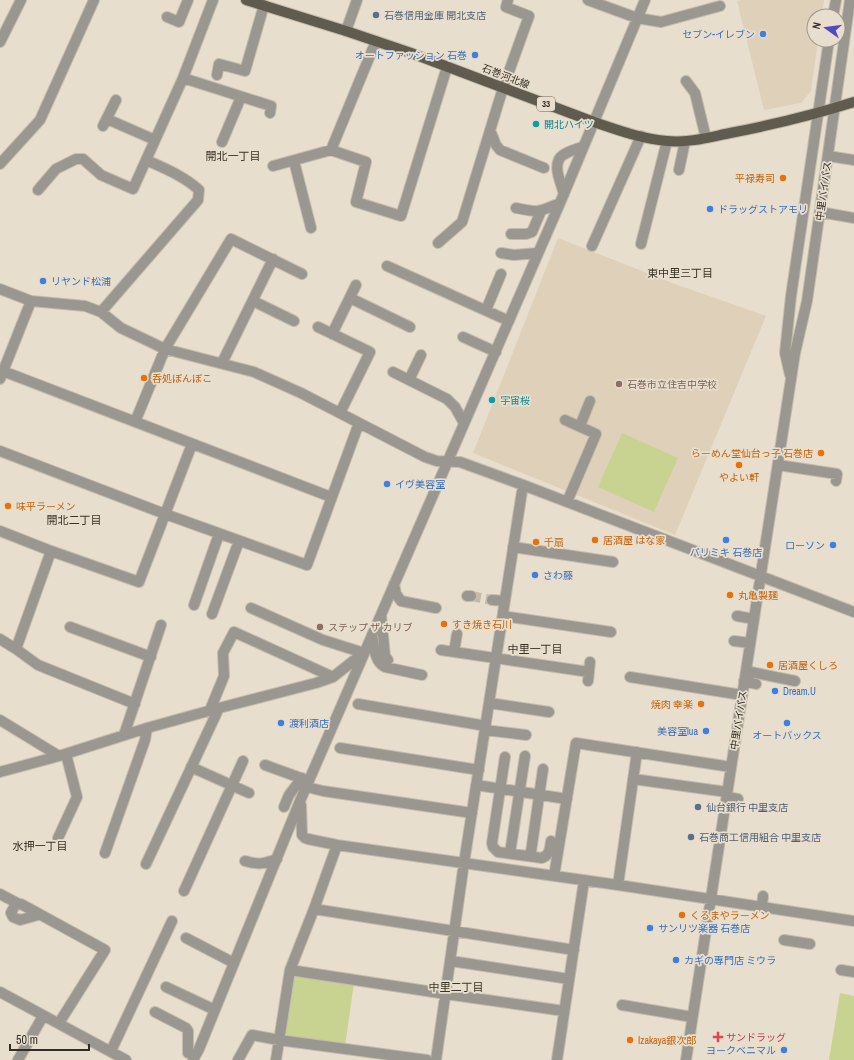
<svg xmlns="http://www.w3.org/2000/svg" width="854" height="1060" viewBox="0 0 854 1060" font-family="'Archivo Narrow','Noto Sans JP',sans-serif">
<rect width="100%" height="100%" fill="#e8decd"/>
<path fill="#dfd0ba" d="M 742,0 L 824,0 L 822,16 L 814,16 L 814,40 L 818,40 L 811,91 L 801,103 L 764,110 L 737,1 Z
M 558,238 L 675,284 L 766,316 L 675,535 L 473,453 Z"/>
<path fill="#c8d291" d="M 622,433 L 678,458 L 654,512 L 598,487 Z
M 292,974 L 354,983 L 345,1046 L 283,1037 Z
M 840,993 L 854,996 L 854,1060 L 829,1060 Z"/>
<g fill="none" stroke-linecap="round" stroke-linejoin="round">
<path stroke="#c3bbac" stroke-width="10" stroke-dasharray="10 5" stroke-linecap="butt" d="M 471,596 L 492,600"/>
<defs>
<path id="minor" d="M 588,0 L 637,18 L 661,22 L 720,6
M 833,16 L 836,0
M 167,17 L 179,22 L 188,0
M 346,31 L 357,0
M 0,42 L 21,0
M 217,75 L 219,64 L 245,71 L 264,5
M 183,78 L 271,106 L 270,113
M 686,81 L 695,93 L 706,138
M 107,119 L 155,140
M 103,126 L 116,100
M 490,130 L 496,145 L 500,150 L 544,168
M 222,142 L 241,97
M 331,150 L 366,162 L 356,202 L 401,216 L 447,67
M 828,156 L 854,160
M 294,161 L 311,228
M 0,164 L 40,120 L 94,0
M 273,166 L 331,150 L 376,41
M 679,170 L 685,141
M 38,190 L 56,169 L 76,159 L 83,159 L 101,175 L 133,189 L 183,78 L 213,0
M 564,194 C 561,183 551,163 563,155 C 569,151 577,149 584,146
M 516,208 C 539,213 539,212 560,203
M 820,212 L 854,218
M 511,234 L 526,234 L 532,232 L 541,211
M 438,243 L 462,222 L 503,88 L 529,16 L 506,7 L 508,0
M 641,244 L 667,141
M 592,246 L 641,136
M 501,253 L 514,255 L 538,253
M 387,266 L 509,321
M 0,289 L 31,301 L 85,306 L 101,312 L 121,328 L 165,349 L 254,372 L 301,393 L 425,457 L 437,461 L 460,462 L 523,485 L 854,612
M 350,298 L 410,327
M 253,301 L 294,321
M 486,310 L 501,274
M 101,312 L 198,200 L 199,190 C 184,176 164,168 146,160
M 318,327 L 370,352 L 340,413
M 332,334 L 356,285
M 463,337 L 496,352
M 222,363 L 273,259
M 0,370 L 331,497
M 393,372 L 447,399 L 455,407 L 464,423
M 790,375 L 785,353 L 791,296 L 829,40
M 0,379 L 31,301
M 409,380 L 421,355
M 565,420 L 596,434 L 567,502
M 135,422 L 165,349 L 231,239 L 302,274
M 580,426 L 590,401
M 0,451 L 165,514 L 307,565 L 359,423
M 778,465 L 837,474 L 836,481
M 0,531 L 51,551 L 139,582 L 192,444
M 513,547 L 613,562
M 394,584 L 396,594 L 401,601 L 436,608
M 467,596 L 471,596
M 492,600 L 505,601
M 194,605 L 219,534
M 251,608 L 323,640 L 364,653
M 212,614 L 239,541
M 381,615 L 385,656 L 388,660
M 503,616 L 611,632
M 737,616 L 754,619
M 70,627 L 151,657
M 372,635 C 374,645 374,662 385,667 L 422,675
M 0,639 L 16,649 L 38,665 L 135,704
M 734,641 L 750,643
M 16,649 L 51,551
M 441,650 L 589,672
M 454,652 L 457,634
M 746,671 L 795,681
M 630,677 L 742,695
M 588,681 L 590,662
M 744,681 L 756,684
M 489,703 L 549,712
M 358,704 L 486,726
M 210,710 L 224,676 L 223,653 L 234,632 L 333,677
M 0,720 L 59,756
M 485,730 L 526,735
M 124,735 L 161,625
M 340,748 L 479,770
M 505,757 L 492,843 L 493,847 L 498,852 L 542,858 C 550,855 550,848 551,841
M 265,765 L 309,781
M 191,767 L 249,793
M 0,772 L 59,756 L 147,728 L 219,708 L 316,683 L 333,677 L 362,654
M 633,779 L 727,792
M 476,785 L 567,799
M 307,787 L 323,791 L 472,813
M 727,797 L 738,799
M 301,805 L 302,835 L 305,838 L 308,839 L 337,845 L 618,885 L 854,921
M 284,807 L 289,795 L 302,778
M 58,838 L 77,797 L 66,754
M 105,853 L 145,740 L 147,728
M 510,853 L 525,756
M 529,856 L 531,852 L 543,769
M 245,861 C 259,865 263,864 277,859
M 146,864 L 219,708
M 554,876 L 576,743 L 731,767
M 618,885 L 637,752
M 184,891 L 243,761
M 0,894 L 19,904
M 762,907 L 763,896
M 314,909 L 574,950
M 38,915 L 20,920 L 13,917 L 11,913 L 15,905 L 21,904 L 105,950 L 59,1023
M 186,938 L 234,963
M 784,940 L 810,944
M 451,961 L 569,979
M 290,970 L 446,994 L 564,1011
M 841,970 L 854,972
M 166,987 L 215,1010
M 0,992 L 126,1060
M 622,1005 L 692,1017
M 155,1012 L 186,1028 L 188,1031 L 188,1053
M 111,1051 L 172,921
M 18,1060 L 43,1016
M 193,1060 L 199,1049 L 300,801 L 560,203 L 645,0
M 238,1060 L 252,1035 L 279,1040 L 427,1060
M 276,1060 L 290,970 L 314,909 L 337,845
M 436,1060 L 464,863 L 523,485
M 557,1060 L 584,881
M 686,1060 L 795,353 L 807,301 L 850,0"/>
<path id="major" d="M 246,0 L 346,31 L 411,53 L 594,122 C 618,130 642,139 667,141 C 689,143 710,137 730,133 C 772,125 813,115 854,102"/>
</defs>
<use href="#minor" stroke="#c3bbac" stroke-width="12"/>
<use href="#major" stroke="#c3bbac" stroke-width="12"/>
<use href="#minor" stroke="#99978f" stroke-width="10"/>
<use href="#major" stroke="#5f5c4f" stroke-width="10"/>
</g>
<g fill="#5c6f8a" stroke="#e8decd" stroke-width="1.5">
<circle cx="376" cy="15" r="4"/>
<circle cx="698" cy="807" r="4"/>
<circle cx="691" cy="837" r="4"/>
</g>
<g fill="#3f7fe0" stroke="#e8decd" stroke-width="1.5">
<circle cx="763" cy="34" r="4"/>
<circle cx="475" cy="55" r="4"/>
<circle cx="710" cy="209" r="4"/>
<circle cx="43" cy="281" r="4"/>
<circle cx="387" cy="484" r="4"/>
<circle cx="726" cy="540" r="4"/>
<circle cx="833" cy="545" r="4"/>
<circle cx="535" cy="575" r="4"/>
<circle cx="775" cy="691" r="4"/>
<circle cx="281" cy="723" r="4"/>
<circle cx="787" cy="723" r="4"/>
<circle cx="706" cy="731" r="4"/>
<circle cx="650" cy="928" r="4"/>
<circle cx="676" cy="960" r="4"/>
<circle cx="784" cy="1050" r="4"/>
</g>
<g fill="#0f9aa8" stroke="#e8decd" stroke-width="1.5">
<circle cx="536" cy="124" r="4"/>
<circle cx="492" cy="400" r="4"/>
</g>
<g fill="#e8710a" stroke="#e8decd" stroke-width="1.5">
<circle cx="783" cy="178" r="4"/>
<circle cx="144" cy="378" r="4"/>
<circle cx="821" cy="453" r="4"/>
<circle cx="739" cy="465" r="4"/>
<circle cx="8" cy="506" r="4"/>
<circle cx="595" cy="540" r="4"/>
<circle cx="536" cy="542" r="4"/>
<circle cx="730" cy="595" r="4"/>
<circle cx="444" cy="624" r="4"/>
<circle cx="770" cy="665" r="4"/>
<circle cx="701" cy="704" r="4"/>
<circle cx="682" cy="915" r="4"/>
<circle cx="630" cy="1040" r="4"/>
</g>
<g fill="#8d6e63" stroke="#e8decd" stroke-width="1.5">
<circle cx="619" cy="384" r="4"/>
<circle cx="320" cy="627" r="4"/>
</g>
<path fill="#e0444e" stroke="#e8decd" stroke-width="1.5" d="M716 1031h4v4h4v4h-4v4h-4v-4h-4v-4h4z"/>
<g text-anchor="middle" stroke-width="3.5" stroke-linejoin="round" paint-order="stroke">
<rect fill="#e8decd" stroke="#686259" stroke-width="1" x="537" y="97" width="18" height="14" rx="3"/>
<g font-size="9" font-weight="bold" fill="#312d27">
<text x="546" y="107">33</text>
</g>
<g font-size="10" fill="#4e5e75" stroke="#e8decd" text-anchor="start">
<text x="384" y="19">石巻信用金庫 開北支店</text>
<text x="706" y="811">仙台銀行 中里支店</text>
<text x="699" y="841">石巻商工信用組合 中里支店</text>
</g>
<g font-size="10" fill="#366cbe" stroke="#e8decd" text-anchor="start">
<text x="755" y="38" text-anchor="end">セブン-イレブン</text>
<text x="467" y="59" text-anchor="end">オートファッション 石巻</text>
<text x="718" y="213">ドラッグストアモリ</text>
<text x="51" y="285">リヤンド松浦</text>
<text x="395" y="488">イヴ美容室</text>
<text x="825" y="549" text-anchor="end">ローソン</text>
<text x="726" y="556" text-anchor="middle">パリミキ 石巻店</text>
<text x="543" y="579">さわ藤</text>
<text x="783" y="695">Dream.U</text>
<text x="289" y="727">渡利酒店</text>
<text x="698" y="735" text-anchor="end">美容室lua</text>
<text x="787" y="739" text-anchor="middle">オートバックス</text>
<text x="658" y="932">サンリツ楽器 石巻店</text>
<text x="684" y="964">カギの専門店 ミウラ</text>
<text x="776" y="1054" text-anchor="end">ヨークベニマル</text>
</g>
<g font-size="10" fill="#312d27" stroke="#e8decd">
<text transform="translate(506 76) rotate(21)" y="4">石巻河北線</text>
<text transform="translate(823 191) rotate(-82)" y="4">中里バイパス</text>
<text transform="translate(738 720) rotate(-81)" y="4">中里バイパス</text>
</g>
<g font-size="10" fill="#0d838f" stroke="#e8decd" text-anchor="start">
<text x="544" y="128">開北ハイツ</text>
<text x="500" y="404">宇宙桜</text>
</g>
<g font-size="10" fill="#c56008" stroke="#e8decd" text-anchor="start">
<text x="775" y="182" text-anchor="end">平禄寿司</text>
<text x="152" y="382">呑処ぽんぽこ</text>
<text x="813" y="457" text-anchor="end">らーめん堂仙台っ子 石巻店</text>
<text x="739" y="481" text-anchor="middle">やよい軒</text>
<text x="16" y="510">味平ラーメン</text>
<text x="603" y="544">居酒屋 はな家</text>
<text x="544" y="546">千扇</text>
<text x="738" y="599">丸亀製麺</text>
<text x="452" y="628">すき焼き石川</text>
<text x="778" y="669">居酒屋くしろ</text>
<text x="693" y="708" text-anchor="end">焼肉 幸楽</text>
<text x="690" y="919">くるまやラーメン</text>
<text x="638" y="1044">Izakaya銀次郎</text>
</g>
<g font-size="10" fill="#785e54" stroke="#e8decd" text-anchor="start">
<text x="627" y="388">石巻市立住吉中学校</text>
<text x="328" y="631">ステップ ザ カリブ</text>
</g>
<g font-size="10" fill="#be3a42" stroke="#e8decd" text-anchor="start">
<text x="726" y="1041">サンドラッグ</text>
</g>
<g font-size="11" fill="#3b3326" stroke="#e8decd">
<text x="233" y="160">開北一丁目</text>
<text x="680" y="277">東中里三丁目</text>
<text x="74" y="524">開北二丁目</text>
<text x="535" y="653">中里一丁目</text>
<text x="40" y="850">水押一丁目</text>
<text x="456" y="991">中里二丁目</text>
</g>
</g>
<g transform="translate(826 28) rotate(284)"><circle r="19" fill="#e8decd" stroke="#9f978b"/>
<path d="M0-3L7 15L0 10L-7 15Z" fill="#534ac2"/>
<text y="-6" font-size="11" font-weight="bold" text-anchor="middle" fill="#312d27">N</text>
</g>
<path d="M10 1044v6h79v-6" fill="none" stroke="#312d27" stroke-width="2"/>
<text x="16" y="1044" font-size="12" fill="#312d27" stroke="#e8decd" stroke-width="3" paint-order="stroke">50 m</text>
</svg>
